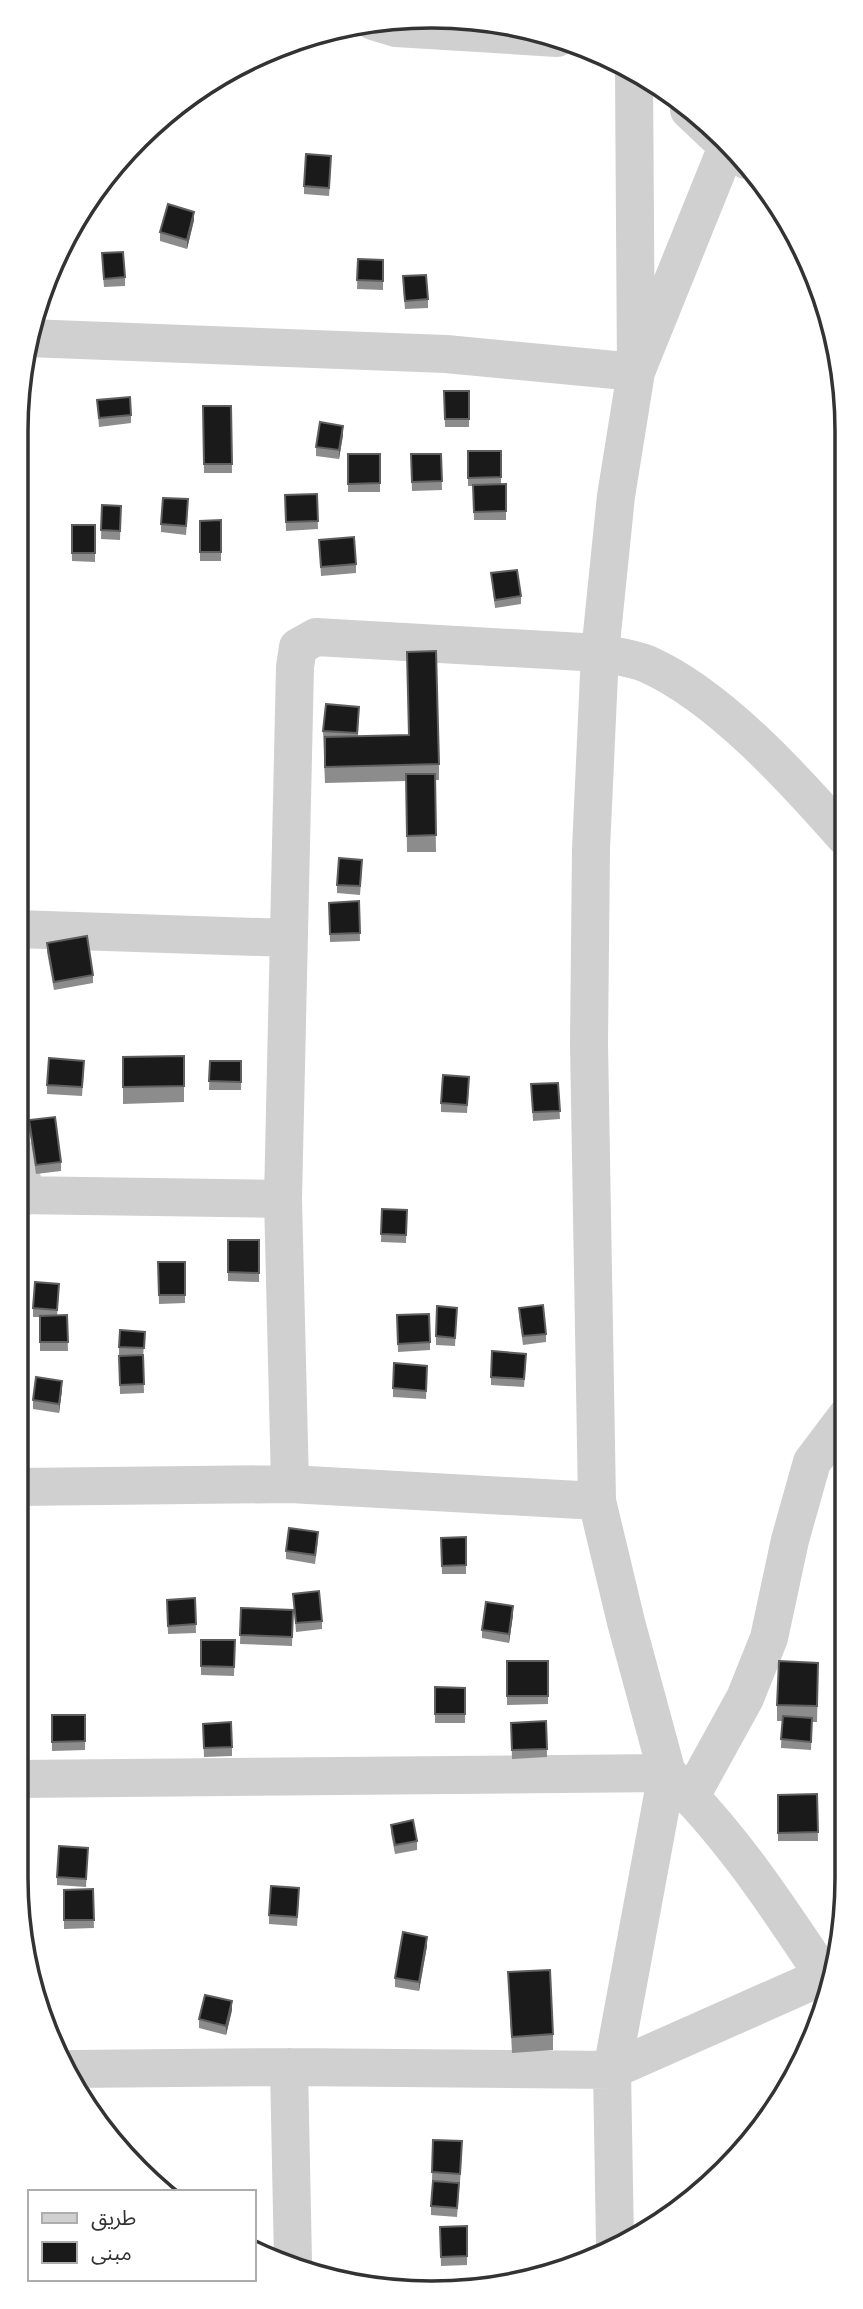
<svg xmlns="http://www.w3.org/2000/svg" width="863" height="2309" viewBox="0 0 863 2309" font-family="'Work Sans','Noto Sans Arabic',sans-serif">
<rect width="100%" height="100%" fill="#fff"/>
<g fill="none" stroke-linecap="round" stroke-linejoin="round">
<path stroke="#d0d0d0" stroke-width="38" d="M 373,21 L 396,28 L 557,38
M 689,110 L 727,146 L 746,160
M 28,338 L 446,354 L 636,372 L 634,73
M 16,929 L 289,938
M 16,1154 L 26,1196
M 16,1195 L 283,1199
M 290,1484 L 283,1199 L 295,667 L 298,647 L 316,637 L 600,653 C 615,656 633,658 647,664 C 719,696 793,778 845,837
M 16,1487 L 290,1484 L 597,1501
M 16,1779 L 667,1773 C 729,1832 776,1904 824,1976
M 691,1796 L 745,1698 L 769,1638 L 790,1540 L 812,1462 L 846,1417
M 289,2067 L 293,2261
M 71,2069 L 289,2067 L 612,2070 L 824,1976 L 834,1974
M 615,2243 L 612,2070 L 667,1773 L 626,1622 L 597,1501 L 589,1043 L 591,849 L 600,653 L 616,496 L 636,372 L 728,144"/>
</g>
<path fill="#8c8c8c" d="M 331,165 L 329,196 L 304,194 L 304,186 Z
M 194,220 L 187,249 L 160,241 L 160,232 Z
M 358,259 L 383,260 L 383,290 L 357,289 Z
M 102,262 L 125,277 L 125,286 L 104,287 Z
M 403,285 L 428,299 L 428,308 L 405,309 Z
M 444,391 L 469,391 L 469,427 L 445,427 Z
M 97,400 L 131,415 L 131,423 L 99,427 Z
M 203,406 L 231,406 L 232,473 L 204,473 Z
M 343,435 L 339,459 L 316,456 L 316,447 Z
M 468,451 L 501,451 L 501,485 L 506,484 L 506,520 L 474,520 L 473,486 L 468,486 Z
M 348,454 L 380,454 L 380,492 L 348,492 Z
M 411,454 L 441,454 L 442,490 L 412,491 Z
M 16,488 L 20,514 L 20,523 L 16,523 Z
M 317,494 L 318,529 L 286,531 L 285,495 Z
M 102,505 L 121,506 L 120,540 L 101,539 Z
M 188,508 L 186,535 L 161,532 L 161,524 Z
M 221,520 L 221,561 L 200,561 L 200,521 Z
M 72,525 L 95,525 L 95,562 L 72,561 Z
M 319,540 L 356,564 L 356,573 L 321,576 Z
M 491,573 L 521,596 L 521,604 L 495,608 Z
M 359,716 L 358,736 L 439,764 L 439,780 L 435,780 L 436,852 L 407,852 L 406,781 L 325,783 L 323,731 Z
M 362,868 L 360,895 L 337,893 L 337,885 Z
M 359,901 L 360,941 L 330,942 L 329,903 Z
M 47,943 L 93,975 L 93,983 L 54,990 L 47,952 Z
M 184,1056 L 184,1102 L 123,1104 L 123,1057 Z
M 210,1061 L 241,1061 L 241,1090 L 209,1090 Z
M 84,1069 L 82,1096 L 47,1094 L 47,1085 Z
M 558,1083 L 560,1119 L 533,1121 L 531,1084 Z
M 469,1085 L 467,1113 L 441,1112 L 441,1103 Z
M 29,1120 L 61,1162 L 61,1171 L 36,1174 L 29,1129 Z
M 382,1209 L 407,1210 L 406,1243 L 381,1242 Z
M 228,1240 L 259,1240 L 259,1282 L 228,1281 Z
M 158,1262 L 185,1262 L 185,1303 L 159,1304 Z
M 59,1292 L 57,1316 L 67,1315 L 68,1351 L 40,1351 L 40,1317 L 33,1317 L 33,1308 Z
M 457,1308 L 455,1346 L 436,1345 L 436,1336 Z
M 519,1308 L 546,1334 L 546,1342 L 523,1345 L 519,1316 Z
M 397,1315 L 430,1342 L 430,1350 L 398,1352 Z
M 145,1332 L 143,1357 L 144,1393 L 120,1394 L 119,1356 L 126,1356 L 119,1355 L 119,1347 Z
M 526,1363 L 524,1387 L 491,1385 L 491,1377 Z
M 427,1374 L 426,1399 L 393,1397 L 393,1388 Z
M 62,1390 L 59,1413 L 33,1409 L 33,1400 Z
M 466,1537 L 466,1574 L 442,1574 L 441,1538 Z
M 318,1541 L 315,1564 L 286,1559 L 286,1551 Z
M 293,1594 L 322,1621 L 322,1629 L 296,1632 Z
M 195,1598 L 196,1633 L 168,1634 L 167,1608 Z
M 241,1608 L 293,1610 L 292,1646 L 240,1644 Z
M 513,1615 L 509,1643 L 482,1638 L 482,1630 Z
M 201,1640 L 235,1640 L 234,1676 L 201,1675 Z
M 507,1661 L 548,1661 L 548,1704 L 507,1705 Z
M 818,1680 L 817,1722 L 812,1722 L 811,1750 L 781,1748 L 782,1721 L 777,1721 L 777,1705 Z
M 435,1687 L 465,1688 L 465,1723 L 435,1723 Z
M 52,1715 L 85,1715 L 85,1750 L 52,1751 Z
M 546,1721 L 547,1757 L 512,1759 L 511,1723 Z
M 203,1732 L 232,1747 L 232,1756 L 204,1757 Z
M 817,1794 L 818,1841 L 778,1841 L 778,1795 Z
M 391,1825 L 417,1841 L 417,1850 L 395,1854 L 391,1833 Z
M 88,1848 L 86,1887 L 57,1885 L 57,1877 Z
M 17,1886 L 26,1912 L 26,1920 L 23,1921 Z
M 93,1889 L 94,1928 L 64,1929 L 64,1890 Z
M 299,1896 L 297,1926 L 269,1924 L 269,1915 Z
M 427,1946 L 419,1991 L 395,1987 L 395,1978 Z
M 508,1972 L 553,2034 L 553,2050 L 512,2053 Z
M 232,2010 L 226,2035 L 199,2028 L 199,2019 Z
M 433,2140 L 462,2150 L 460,2182 L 432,2181 Z
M 459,2192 L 457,2217 L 431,2215 L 431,2206 Z
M 467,2226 L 467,2265 L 441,2266 L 440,2227 Z"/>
<path fill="#5f5f5f" d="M 194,212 L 194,220 L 187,249 L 187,240 Z
M 343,426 L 343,435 L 339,459 L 339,450 Z
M 62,1381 L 62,1390 L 59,1413 L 59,1404 Z
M 513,1606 L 513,1615 L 509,1643 L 509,1634 Z
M 427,1937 L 427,1946 L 419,1991 L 419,1982 Z
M 232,2001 L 232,2010 L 226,2035 L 226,2026 Z"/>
<path fill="#1a1a1a" stroke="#5f5f5f" stroke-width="2" d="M 306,154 L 331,156 L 329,188 L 304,186 Z
M 168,204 L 194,212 L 187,240 L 160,232 Z
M 123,252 L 125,277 L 104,279 L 102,253 Z
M 358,259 L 383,260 L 383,281 L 357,280 Z
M 426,275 L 428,299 L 405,301 L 403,276 Z
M 444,391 L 469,391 L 469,419 L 445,419 Z
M 130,397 L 131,415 L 99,418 L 97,400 Z
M 203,406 L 231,406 L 232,464 L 204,464 Z
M 320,422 L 343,426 L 339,450 L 316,447 Z
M 468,451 L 501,451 L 501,477 L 468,478 Z
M 348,454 L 380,454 L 380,483 L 348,484 Z
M 411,454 L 441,454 L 442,481 L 412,482 Z
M 506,484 L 506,511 L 474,512 L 473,485 Z
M 16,488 L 18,488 L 20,514 L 16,515 Z
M 317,494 L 318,521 L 286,522 L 285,495 Z
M 163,498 L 188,499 L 186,526 L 161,524 Z
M 102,505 L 121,506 L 120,531 L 101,530 Z
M 221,520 L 221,552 L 200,552 L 200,521 Z
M 72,525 L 95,525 L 95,553 L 72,553 Z
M 354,537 L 356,564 L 321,567 L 319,540 Z
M 517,570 L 521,596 L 495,600 L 491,573 Z
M 436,651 L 439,764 L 325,767 L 325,737 L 409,735 L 407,652 Z
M 326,704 L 359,707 L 357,733 L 323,731 Z
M 406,774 L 435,774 L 436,835 L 407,836 Z
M 339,858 L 362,860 L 360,886 L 337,885 Z
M 359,901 L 360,933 L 330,934 L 329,903 Z
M 87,936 L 93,975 L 54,982 L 47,943 Z
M 184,1056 L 184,1086 L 123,1087 L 123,1057 Z
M 49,1058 L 84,1061 L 82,1087 L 47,1085 Z
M 210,1061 L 241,1061 L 241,1082 L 209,1081 Z
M 443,1075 L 469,1077 L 467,1105 L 441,1103 Z
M 558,1083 L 560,1111 L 533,1112 L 531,1084 Z
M 55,1117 L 61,1162 L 36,1165 L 29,1120 Z
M 382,1209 L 407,1210 L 406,1235 L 381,1234 Z
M 228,1240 L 259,1240 L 259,1273 L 228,1272 Z
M 158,1262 L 185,1262 L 185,1295 L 159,1295 Z
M 35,1282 L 59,1284 L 57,1310 L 33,1308 Z
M 543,1305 L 546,1334 L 523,1336 L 519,1308 Z
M 437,1306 L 457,1308 L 455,1338 L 436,1336 Z
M 429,1314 L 430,1342 L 398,1344 L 397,1315 Z
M 67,1315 L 68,1342 L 40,1342 L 40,1316 Z
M 120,1330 L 145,1332 L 144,1348 L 119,1347 Z
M 492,1351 L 526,1354 L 524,1379 L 491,1377 Z
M 143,1355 L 144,1384 L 120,1385 L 119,1356 Z
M 394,1363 L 427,1366 L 426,1391 L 393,1388 Z
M 36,1377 L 62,1381 L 59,1404 L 33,1400 Z
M 289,1528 L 318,1532 L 315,1555 L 286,1551 Z
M 466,1537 L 466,1565 L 442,1566 L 441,1538 Z
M 319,1591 L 322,1621 L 296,1623 L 293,1594 Z
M 195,1598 L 196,1624 L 168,1626 L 167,1600 Z
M 486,1602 L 513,1606 L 509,1634 L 482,1630 Z
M 241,1608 L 293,1610 L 292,1637 L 240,1635 Z
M 201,1640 L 235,1640 L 234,1667 L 201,1666 Z
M 507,1661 L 548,1661 L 548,1696 L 507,1696 Z
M 779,1661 L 818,1663 L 817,1706 L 777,1705 Z
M 435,1687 L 465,1688 L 465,1714 L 435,1714 Z
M 52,1715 L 85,1715 L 85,1741 L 52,1742 Z
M 783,1716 L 812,1718 L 811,1742 L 781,1739 Z
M 546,1721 L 547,1749 L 512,1750 L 511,1723 Z
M 231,1722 L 232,1747 L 204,1748 L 203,1724 Z
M 817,1794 L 818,1832 L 778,1833 L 778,1795 Z
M 413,1820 L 417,1841 L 395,1845 L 391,1825 Z
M 59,1846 L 88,1848 L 86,1879 L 57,1877 Z
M 23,1885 L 26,1912 L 22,1912 L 17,1886 Z
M 271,1886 L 299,1888 L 297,1917 L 269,1915 Z
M 93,1889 L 94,1920 L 64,1920 L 64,1890 Z
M 403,1932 L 427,1937 L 419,1982 L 395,1978 Z
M 550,1970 L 553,2034 L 512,2037 L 508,1972 Z
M 205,1995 L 232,2001 L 226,2026 L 199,2019 Z
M 433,2140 L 462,2141 L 460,2174 L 432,2172 Z
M 433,2181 L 459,2183 L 457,2208 L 431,2206 Z
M 467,2226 L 467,2256 L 441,2257 L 440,2227 Z"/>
<path d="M0 0H863V2309H0ZM431 28H432A403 403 0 0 1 835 431V1878A403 403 0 0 1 432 2281H431A403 403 0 0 1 28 1878V431A403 403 0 0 1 431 28Z" fill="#fff" fill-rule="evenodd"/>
<path fill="none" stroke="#333" stroke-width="3.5" d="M431 28H432A403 403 0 0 1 835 431V1878A403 403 0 0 1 432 2281H431A403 403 0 0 1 28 1878V431A403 403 0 0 1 431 28Z"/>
<rect x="28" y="2190" width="228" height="91" fill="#ffffff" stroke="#adadad" stroke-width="2"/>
<rect x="42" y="2213" width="35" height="10" fill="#d0d0d0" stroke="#adadad" stroke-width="2"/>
<text x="91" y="2225" font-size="21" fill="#333333">طريق</text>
<rect x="42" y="2242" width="35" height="21" fill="#1a1a1a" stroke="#adadad" stroke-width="2"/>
<text x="91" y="2260" font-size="21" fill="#333333">مبنى</text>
</svg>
